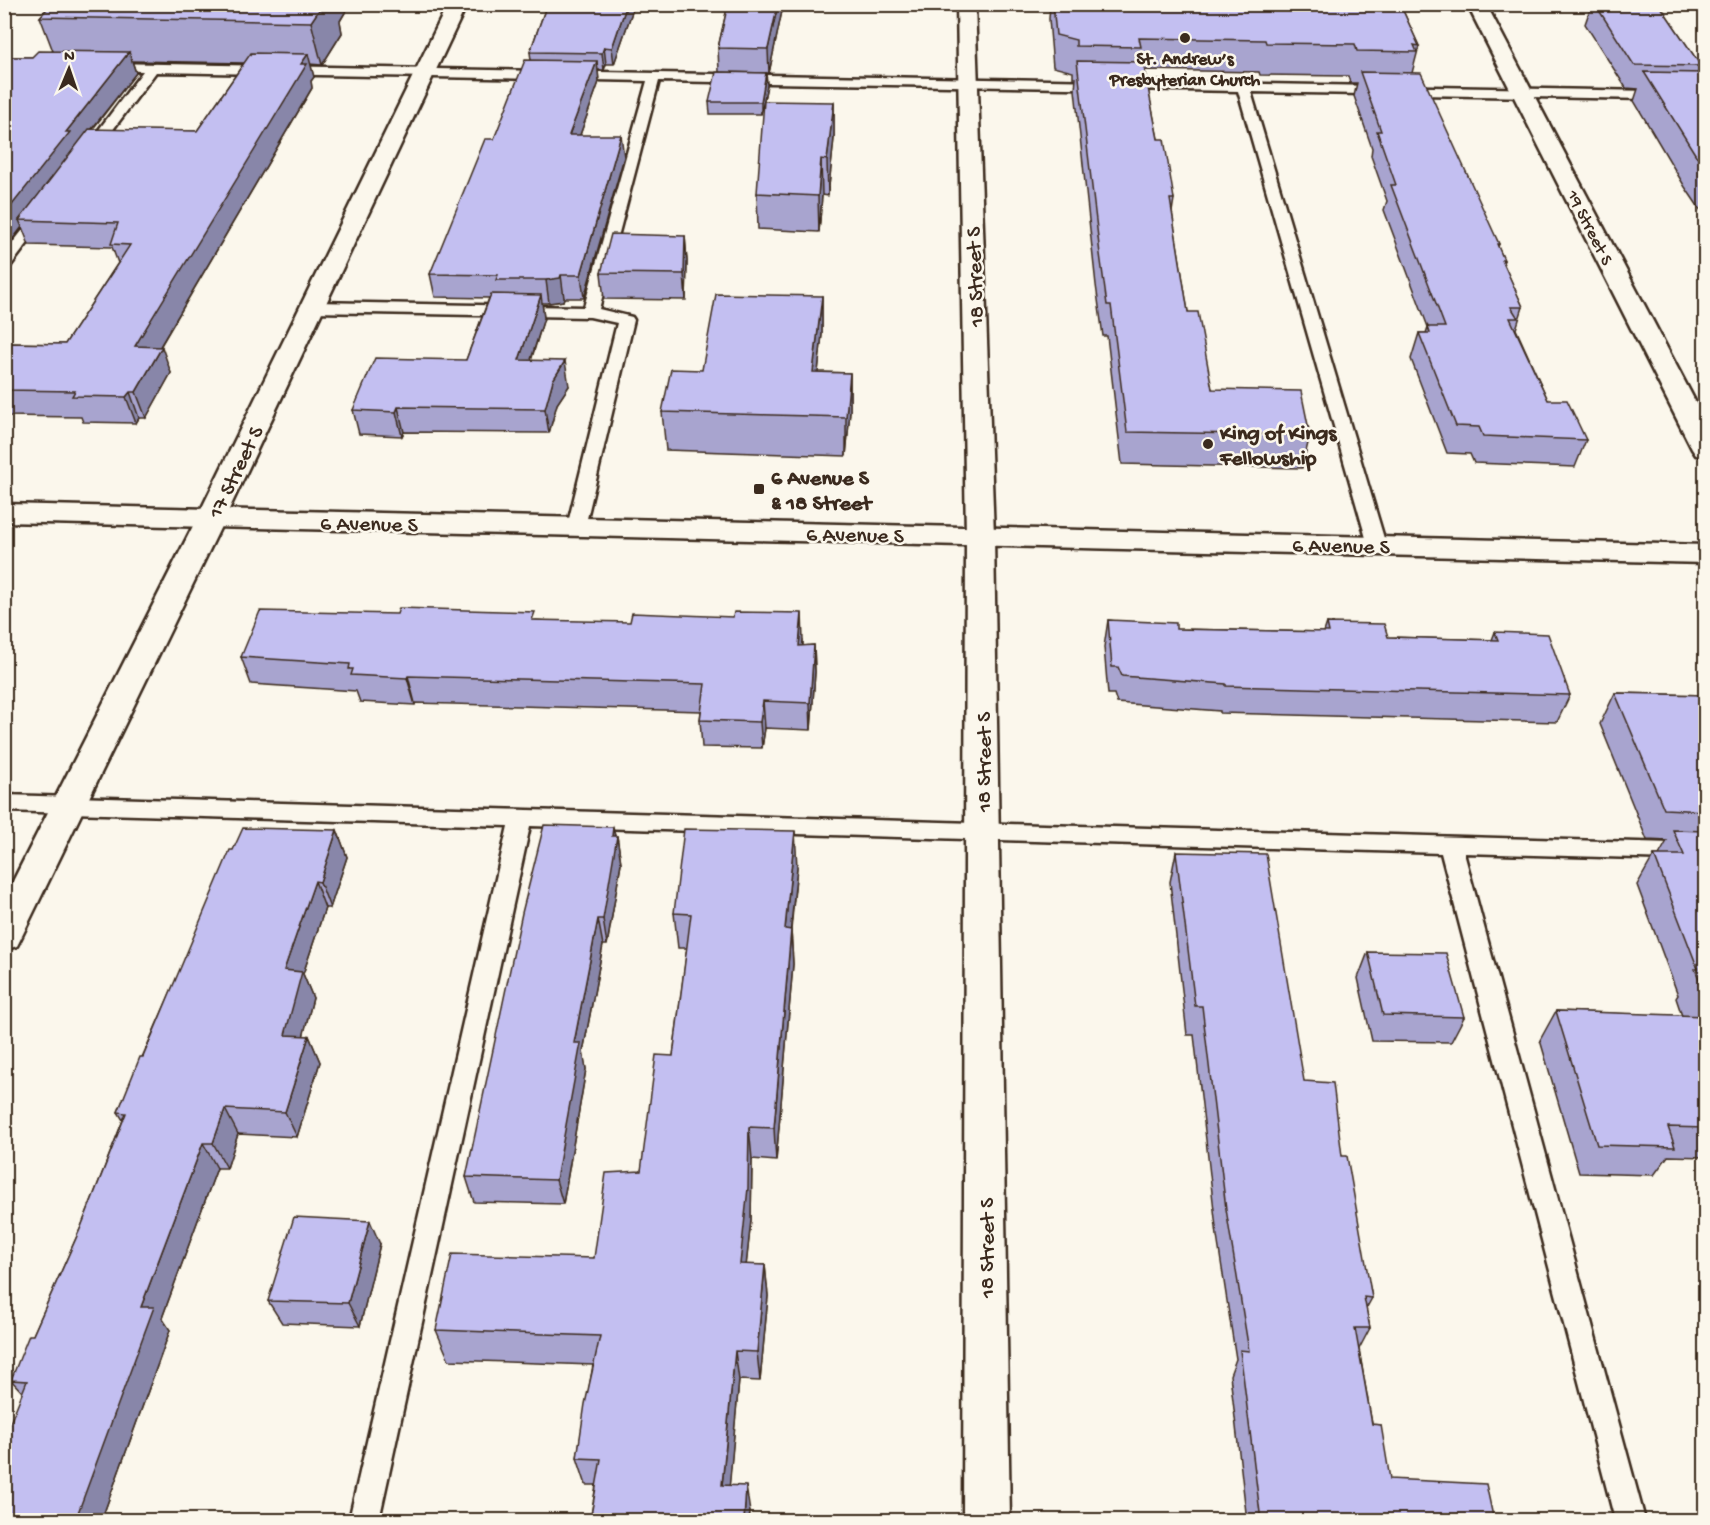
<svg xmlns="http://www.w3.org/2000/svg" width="1710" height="1525" viewBox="0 0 1710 1525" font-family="'Gochi Hand',sans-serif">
<rect width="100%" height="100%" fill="#fbf7ec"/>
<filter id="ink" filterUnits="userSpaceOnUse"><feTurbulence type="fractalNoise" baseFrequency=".0167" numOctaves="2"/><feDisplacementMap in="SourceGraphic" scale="12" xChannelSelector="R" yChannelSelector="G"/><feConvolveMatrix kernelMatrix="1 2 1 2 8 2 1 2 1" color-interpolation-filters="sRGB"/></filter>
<g filter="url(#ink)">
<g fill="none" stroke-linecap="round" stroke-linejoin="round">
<defs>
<path id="lane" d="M 107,63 L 1706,92 L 1706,100 L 1251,92 L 1386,545 L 1384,549 L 1370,549 L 1368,545 L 1238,91 L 659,81 L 599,309 L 632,317 L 634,320 L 585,527 L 582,531 L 570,531 L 567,527 L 617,323 L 590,317 L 313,312 L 305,307 L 313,302 L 584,307 L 647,81 L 156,72 L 94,155 L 89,156 L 82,152 L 143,71 L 103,70 L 101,67 L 103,64 Z
M 42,211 L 49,215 L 9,268 L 4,269 L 4,254 L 37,212 Z
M 4,795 L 1706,844 L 1706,860 L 1464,853 L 1645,1520 L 1615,1520 L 1441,853 L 530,826 L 379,1520 L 349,1520 L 508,826 L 4,811 Z"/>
<path id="street" d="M 448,4 L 467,4 L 225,518 L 22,936 L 17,946 L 4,950 L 4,899 L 197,518 Z
M 957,4 L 975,4 L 994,536 L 1010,1520 L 963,1520 L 966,536 Z
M 1467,4 L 1486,4 L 1706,422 L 1706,457 L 1696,455 L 1692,449 Z"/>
<path id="secondary" d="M 4,504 L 1706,545 L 1706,563 L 4,522 Z"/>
</defs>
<use href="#lane" stroke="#3b2a1e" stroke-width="5"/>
<use href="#street" stroke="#3b2a1e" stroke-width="5"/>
<use href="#secondary" stroke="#3b2a1e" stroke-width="5"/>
<use href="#lane" fill="#fbf7ec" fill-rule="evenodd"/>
<use href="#street" fill="#fbf7ec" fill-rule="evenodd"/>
<use href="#secondary" fill="#fbf7ec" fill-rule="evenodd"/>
</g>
<path fill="#a8a4cf" stroke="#3b2a1e" stroke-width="1.5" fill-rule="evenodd" d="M 51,4 L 350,4 L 340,21 L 342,33 L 322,65 L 310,64 L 314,77 L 311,81 L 312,88 L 160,347 L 171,373 L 146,418 L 139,418 L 136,423 L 83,422 L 81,417 L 4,416 L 4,343 L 65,344 L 118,263 L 112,247 L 29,245 L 22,227 L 9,244 L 4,244 L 4,57 L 32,57 L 53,51 L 40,17 ZM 132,61 L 244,63 L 197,131 L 92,130 L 136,73 Z
M 547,4 L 632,4 L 633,9 L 614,64 L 606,64 L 604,70 L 598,70 L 599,82 L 580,135 L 624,157 L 584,298 L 564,298 L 563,301 L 549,303 L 542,303 L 544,318 L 531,361 L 569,386 L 557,404 L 549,433 L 404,432 L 402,436 L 359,434 L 353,410 L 466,360 L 489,298 L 435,297 L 430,274 L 531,60 L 530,52 Z
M 728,4 L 782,4 L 782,11 L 769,73 L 719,72 L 718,48 Z
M 1050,4 L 1400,4 L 1419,46 L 1412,73 L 1499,244 L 1498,247 L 1504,260 L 1503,263 L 1523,307 L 1516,329 L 1548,400 L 1586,440 L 1575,467 L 1474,463 L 1470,454 L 1447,453 L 1411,359 L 1419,333 L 1426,333 L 1428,327 L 1384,210 L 1387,201 L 1371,156 L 1372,148 L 1354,96 L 1357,83 L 1350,83 L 1348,76 L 1260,75 L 1259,72 L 1144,70 L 1158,139 L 1174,199 L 1172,212 L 1188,312 L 1212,389 L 1310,435 L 1302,468 L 1122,464 L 1107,336 L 1103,336 L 1096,285 L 1075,90 L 1076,78 L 1073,78 L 1073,72 L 1053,67 L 1049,19 Z
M 1592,4 L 1659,4 L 1701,66 L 1698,73 L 1706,73 L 1706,218 L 1685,187 L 1634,101 L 1638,89 L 1626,88 L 1585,24 Z
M 766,73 L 767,85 L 761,114 L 710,114 L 709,102 Z
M 834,102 L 834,138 L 828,196 L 822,195 L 819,232 L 758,229 L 757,193 Z
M 685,236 L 687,261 L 686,300 L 604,299 L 601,273 Z
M 822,296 L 822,334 L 818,372 L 850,373 L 850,411 L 846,456 L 666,450 L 662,412 L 702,370 Z
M 536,620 L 803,640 L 803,646 L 814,645 L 815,672 L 811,730 L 765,728 L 762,748 L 702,747 L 700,720 L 701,711 L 415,703 L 415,705 L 360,702 L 356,691 L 251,684 L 241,657 Z
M 1108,620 L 1176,629 L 1324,632 L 1327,623 L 1388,637 L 1492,640 L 1495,632 L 1570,695 L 1557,722 L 1220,713 L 1220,711 L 1117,703 L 1114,694 L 1108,694 L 1104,647 Z
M 1615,693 L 1706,695 L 1706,1157 L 1668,1156 L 1654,1175 L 1579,1173 L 1540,1040 L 1556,1011 L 1682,1016 L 1676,998 L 1678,995 L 1637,885 L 1654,855 L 1659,855 L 1667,841 L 1647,840 L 1600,724 Z
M 613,827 L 615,836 L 617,836 L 621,863 L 607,945 L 603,945 L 583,1052 L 586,1069 L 563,1204 L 474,1202 L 466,1177 Z
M 337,830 L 347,857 L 330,908 L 325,908 L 303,974 L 313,998 L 303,1036 L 309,1036 L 320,1062 L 297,1137 L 238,1134 L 227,1168 L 217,1168 L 162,1318 L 170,1330 L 101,1521 L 4,1521 L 22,1392 L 11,1380 L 33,1335 L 81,1227 L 123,1120 L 118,1112 L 233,850 Z
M 1176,852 L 1304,1081 L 1342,1156 L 1372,1298 L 1366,1309 L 1370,1328 L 1359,1349 L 1372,1424 L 1390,1479 L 1494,1521 L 1247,1521 L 1230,1375 L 1236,1359 L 1217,1236 L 1194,1035 L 1187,1035 L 1170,882 Z
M 797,867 L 791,930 L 793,964 L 776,1161 L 752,1159 L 751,1220 L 746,1265 L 765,1265 L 768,1296 L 760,1381 L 739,1380 L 729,1486 L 750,1512 L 749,1521 L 590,1521 L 596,1485 L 586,1485 L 577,1458 L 593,1365 L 449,1360 L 436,1330 L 594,1258 L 641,1171 L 673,1056 L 687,948 L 678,948 L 674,913 Z
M 1368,952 L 1464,1017 L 1451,1042 L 1372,1041 L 1358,978 Z
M 380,1244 L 360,1326 L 282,1323 L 268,1301 Z"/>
<path fill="#8886a9" stroke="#3b2a1e" stroke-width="1.5" d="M 323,4 L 350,4 L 340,21 L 342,33 L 322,65 L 311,22 Z
M 627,4 L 632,4 L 633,9 L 614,64 L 612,48 Z
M 778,4 L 782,4 L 782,11 L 769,73 L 768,49 Z
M 604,47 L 606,64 L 604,70 L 602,53 Z
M 129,52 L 136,73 L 76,149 L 19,220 L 22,227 L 9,244 L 4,234 L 4,215 L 66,132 Z
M 308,54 L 314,77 L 311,81 L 312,88 L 145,372 L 135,346 L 301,64 Z
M 597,61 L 599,82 L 572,157 L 569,135 Z
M 766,73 L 767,85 L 761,114 L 761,102 Z
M 834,102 L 834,138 L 828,196 L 827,160 Z
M 621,135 L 624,157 L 584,298 L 581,275 Z
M 821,159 L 822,195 L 819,232 L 818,196 Z
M 685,236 L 687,261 L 686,300 L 684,274 Z
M 561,275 L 564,298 L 563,301 L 549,303 L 546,280 Z
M 541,295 L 544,318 L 523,385 L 519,360 Z
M 822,296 L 822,334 L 814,410 L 813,372 Z
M 162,347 L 171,373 L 146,418 L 136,392 Z
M 565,361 L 569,386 L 557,404 L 549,433 L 545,409 L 553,380 Z
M 850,373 L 850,411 L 846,456 L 846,417 Z
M 130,392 L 139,418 L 136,423 L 126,397 Z
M 398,407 L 404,432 L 402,436 L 396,412 Z
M 802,613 L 803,640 L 800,673 L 799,646 Z
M 814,645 L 815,672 L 811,730 L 810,703 Z
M 408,676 L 415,703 L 415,705 L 407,678 Z
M 763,701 L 765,728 L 762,748 L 760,722 Z
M 613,827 L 616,842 L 617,836 L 621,863 L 607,945 L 603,919 Z
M 337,830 L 347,857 L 330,908 L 320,882 Z
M 795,831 L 797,867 L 787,964 L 785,929 Z
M 315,881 L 325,908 L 303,974 L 313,998 L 297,1061 L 285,1035 L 284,970 Z
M 598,919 L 603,945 L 583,1052 L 586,1069 L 563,1204 L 556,1180 L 574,1043 Z
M 791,930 L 793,964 L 776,1161 L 774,1128 Z
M 309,1036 L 320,1062 L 297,1137 L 285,1112 Z
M 225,1109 L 238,1134 L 227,1168 L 213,1143 Z
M 749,1127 L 752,1159 L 751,1220 L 743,1295 L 740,1264 Z
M 203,1143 L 217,1168 L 162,1318 L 170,1330 L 101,1521 L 75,1521 L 141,1307 Z
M 370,1221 L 380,1244 L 360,1326 L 348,1303 Z
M 765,1265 L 768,1296 L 760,1381 L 757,1352 Z
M 735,1351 L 739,1380 L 727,1512 L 722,1485 Z
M 746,1486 L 750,1512 L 749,1521 L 744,1521 Z"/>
<path fill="#c3bff1" stroke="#3b2a1e" stroke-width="1.5" d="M 51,4 L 323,4 L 311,22 L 40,17 Z
M 547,4 L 627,4 L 612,48 L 604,47 L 602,53 L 530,52 Z
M 728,4 L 778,4 L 768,49 L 718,48 Z
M 1053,4 L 1400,4 L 1419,46 L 1414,45 L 1417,52 L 1357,51 L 1355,44 L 1266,43 L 1265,40 L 1139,38 L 1141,47 L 1076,46 L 1076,40 L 1056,35 Z
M 1595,4 L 1659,4 L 1701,66 L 1634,65 Z
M 38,51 L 129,52 L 66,132 L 70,132 L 4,215 L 4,57 L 32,57 Z
M 251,53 L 308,54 L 301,64 L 307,64 L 135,346 L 162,347 L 136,392 L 130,392 L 126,397 L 72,396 L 75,391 L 4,390 L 4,343 L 65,344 L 130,245 L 111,244 L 118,223 L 19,220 L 89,129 L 197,131 Z
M 525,60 L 597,61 L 569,135 L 621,135 L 581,275 L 561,275 L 560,278 L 546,280 L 496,280 L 498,275 L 430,274 L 485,139 L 494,139 Z
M 1077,61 L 1143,62 L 1158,139 L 1164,139 L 1174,199 L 1170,199 L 1188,312 L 1198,312 L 1212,389 L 1301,391 L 1310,435 L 1127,432 L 1111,305 L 1107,305 L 1100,254 Z
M 716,72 L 766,73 L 761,102 L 709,102 Z
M 1360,72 L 1421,73 L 1499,244 L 1497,244 L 1504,260 L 1502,260 L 1523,307 L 1511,307 L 1518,318 L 1510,318 L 1548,400 L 1567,400 L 1586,440 L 1483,436 L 1479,427 L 1456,426 L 1419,333 L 1430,333 L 1428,327 L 1445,327 L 1391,185 L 1396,185 L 1377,131 L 1381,131 Z
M 1644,72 L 1706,73 L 1706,170 L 1697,157 Z
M 764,101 L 834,102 L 827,160 L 821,159 L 818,196 L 757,193 Z
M 611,234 L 685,236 L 684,274 L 601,273 Z
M 491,294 L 541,295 L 519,360 L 565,361 L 553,380 L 545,409 L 398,407 L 396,412 L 353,410 L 375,358 L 466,360 Z
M 716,294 L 822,296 L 813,372 L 850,373 L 846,417 L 662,412 L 671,369 L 702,370 Z
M 399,608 L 535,612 L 532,620 L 630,622 L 632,613 L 733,617 L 734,612 L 802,613 L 799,646 L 814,645 L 810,703 L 763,701 L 760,722 L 700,720 L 705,684 L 408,676 L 407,678 L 351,675 L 353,669 L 349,669 L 350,664 L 241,657 L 260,611 L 397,614 Z
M 1108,620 L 1176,623 L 1176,629 L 1329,632 L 1327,623 L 1384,624 L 1388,637 L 1498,640 L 1495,632 L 1548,634 L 1570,695 L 1226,686 L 1226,684 L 1122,676 L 1118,667 L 1112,667 Z
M 1615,693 L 1706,695 L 1706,811 L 1664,809 Z
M 544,825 L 613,827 L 612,836 L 617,836 L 603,919 L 598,919 L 574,1043 L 581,1043 L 556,1180 L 466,1177 L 522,913 Z
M 243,828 L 337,830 L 320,882 L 315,881 L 284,970 L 302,972 L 285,1035 L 309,1036 L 285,1112 L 225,1109 L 213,1143 L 203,1143 L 141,1307 L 154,1307 L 75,1521 L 4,1521 L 4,1438 L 27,1381 L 11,1380 L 29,1335 L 33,1335 L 81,1227 L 126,1113 L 118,1112 L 140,1057 L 143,1057 L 230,850 L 233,850 Z
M 684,829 L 795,831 L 785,929 L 791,930 L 774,1128 L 749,1127 L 748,1188 L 740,1264 L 765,1265 L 757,1352 L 735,1351 L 722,1485 L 746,1486 L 744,1521 L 590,1521 L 601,1459 L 577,1458 L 585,1404 L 600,1336 L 436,1330 L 452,1254 L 594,1258 L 606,1173 L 641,1171 L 656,1055 L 673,1056 L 691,914 L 674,913 Z
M 1673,830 L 1706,831 L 1706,996 L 1695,969 L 1698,969 L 1654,855 L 1684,855 Z
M 1176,852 L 1266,854 L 1304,1081 L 1333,1083 L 1342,1156 L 1347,1156 L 1372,1298 L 1364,1297 L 1370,1328 L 1355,1328 L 1372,1424 L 1381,1425 L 1390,1479 L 1486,1484 L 1494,1521 L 1261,1521 L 1240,1350 L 1249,1351 L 1226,1209 L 1202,1006 L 1195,1006 Z
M 1368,952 L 1446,953 L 1464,1017 L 1383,1015 Z
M 1556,1011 L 1706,1016 L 1706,1128 L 1668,1127 L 1675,1147 L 1597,1145 Z
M 294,1217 L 370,1221 L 348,1303 L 268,1301 Z"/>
</g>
<g fill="#3b2a1e" stroke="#fbf7ec" stroke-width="2">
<circle cx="1185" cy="38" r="6"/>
<circle cx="1208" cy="444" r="6"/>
<rect x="753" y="483" width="12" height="12" rx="3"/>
</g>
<g text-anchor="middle" stroke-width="5" stroke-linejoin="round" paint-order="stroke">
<g font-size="18" font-weight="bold" fill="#3b2a1e" stroke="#fbf7ec">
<text x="1185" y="64">St. Andrew’s<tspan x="1185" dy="21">Presbyterian Church</tspan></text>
</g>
<g font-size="18" fill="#3b2a1e" stroke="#fbf7ec">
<text transform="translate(1591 227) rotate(63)" y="6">19 Street S</text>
</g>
<g font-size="22" fill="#3b2a1e" stroke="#fbf7ec">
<text transform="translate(973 277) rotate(-92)" y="8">18 Street S</text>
<text transform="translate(234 471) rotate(-64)" y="8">17 Street S</text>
<text transform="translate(369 522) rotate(1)" y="8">6 Avenue S</text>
<text transform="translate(855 533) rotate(1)" y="8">6 Avenue S</text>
<text transform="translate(1341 544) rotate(1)" y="8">6 Avenue S</text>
<text transform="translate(982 762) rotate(-90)" y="8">18 Street S</text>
<text transform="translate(985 1248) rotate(-90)" y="8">18 Street S</text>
</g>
<g font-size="22" font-weight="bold" fill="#3b2a1e" stroke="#fbf7ec" text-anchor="start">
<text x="1220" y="439">King of Kings<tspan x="1220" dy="25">Fellowship</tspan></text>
<text x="771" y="484">6 Avenue S<tspan x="771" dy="25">&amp; 18 Street</tspan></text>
</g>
</g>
<rect width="1710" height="1525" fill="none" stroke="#fbf7ec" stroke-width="24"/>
<rect x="12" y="12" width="1686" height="1501" fill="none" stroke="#3b2a1e" stroke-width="2" filter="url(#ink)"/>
<g transform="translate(69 69) rotate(2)" stroke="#fbf7ec" stroke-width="4.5" paint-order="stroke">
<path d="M0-4.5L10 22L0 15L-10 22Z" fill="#3b2a1e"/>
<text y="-9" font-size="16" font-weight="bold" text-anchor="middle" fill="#3b2a1e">N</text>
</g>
</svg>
